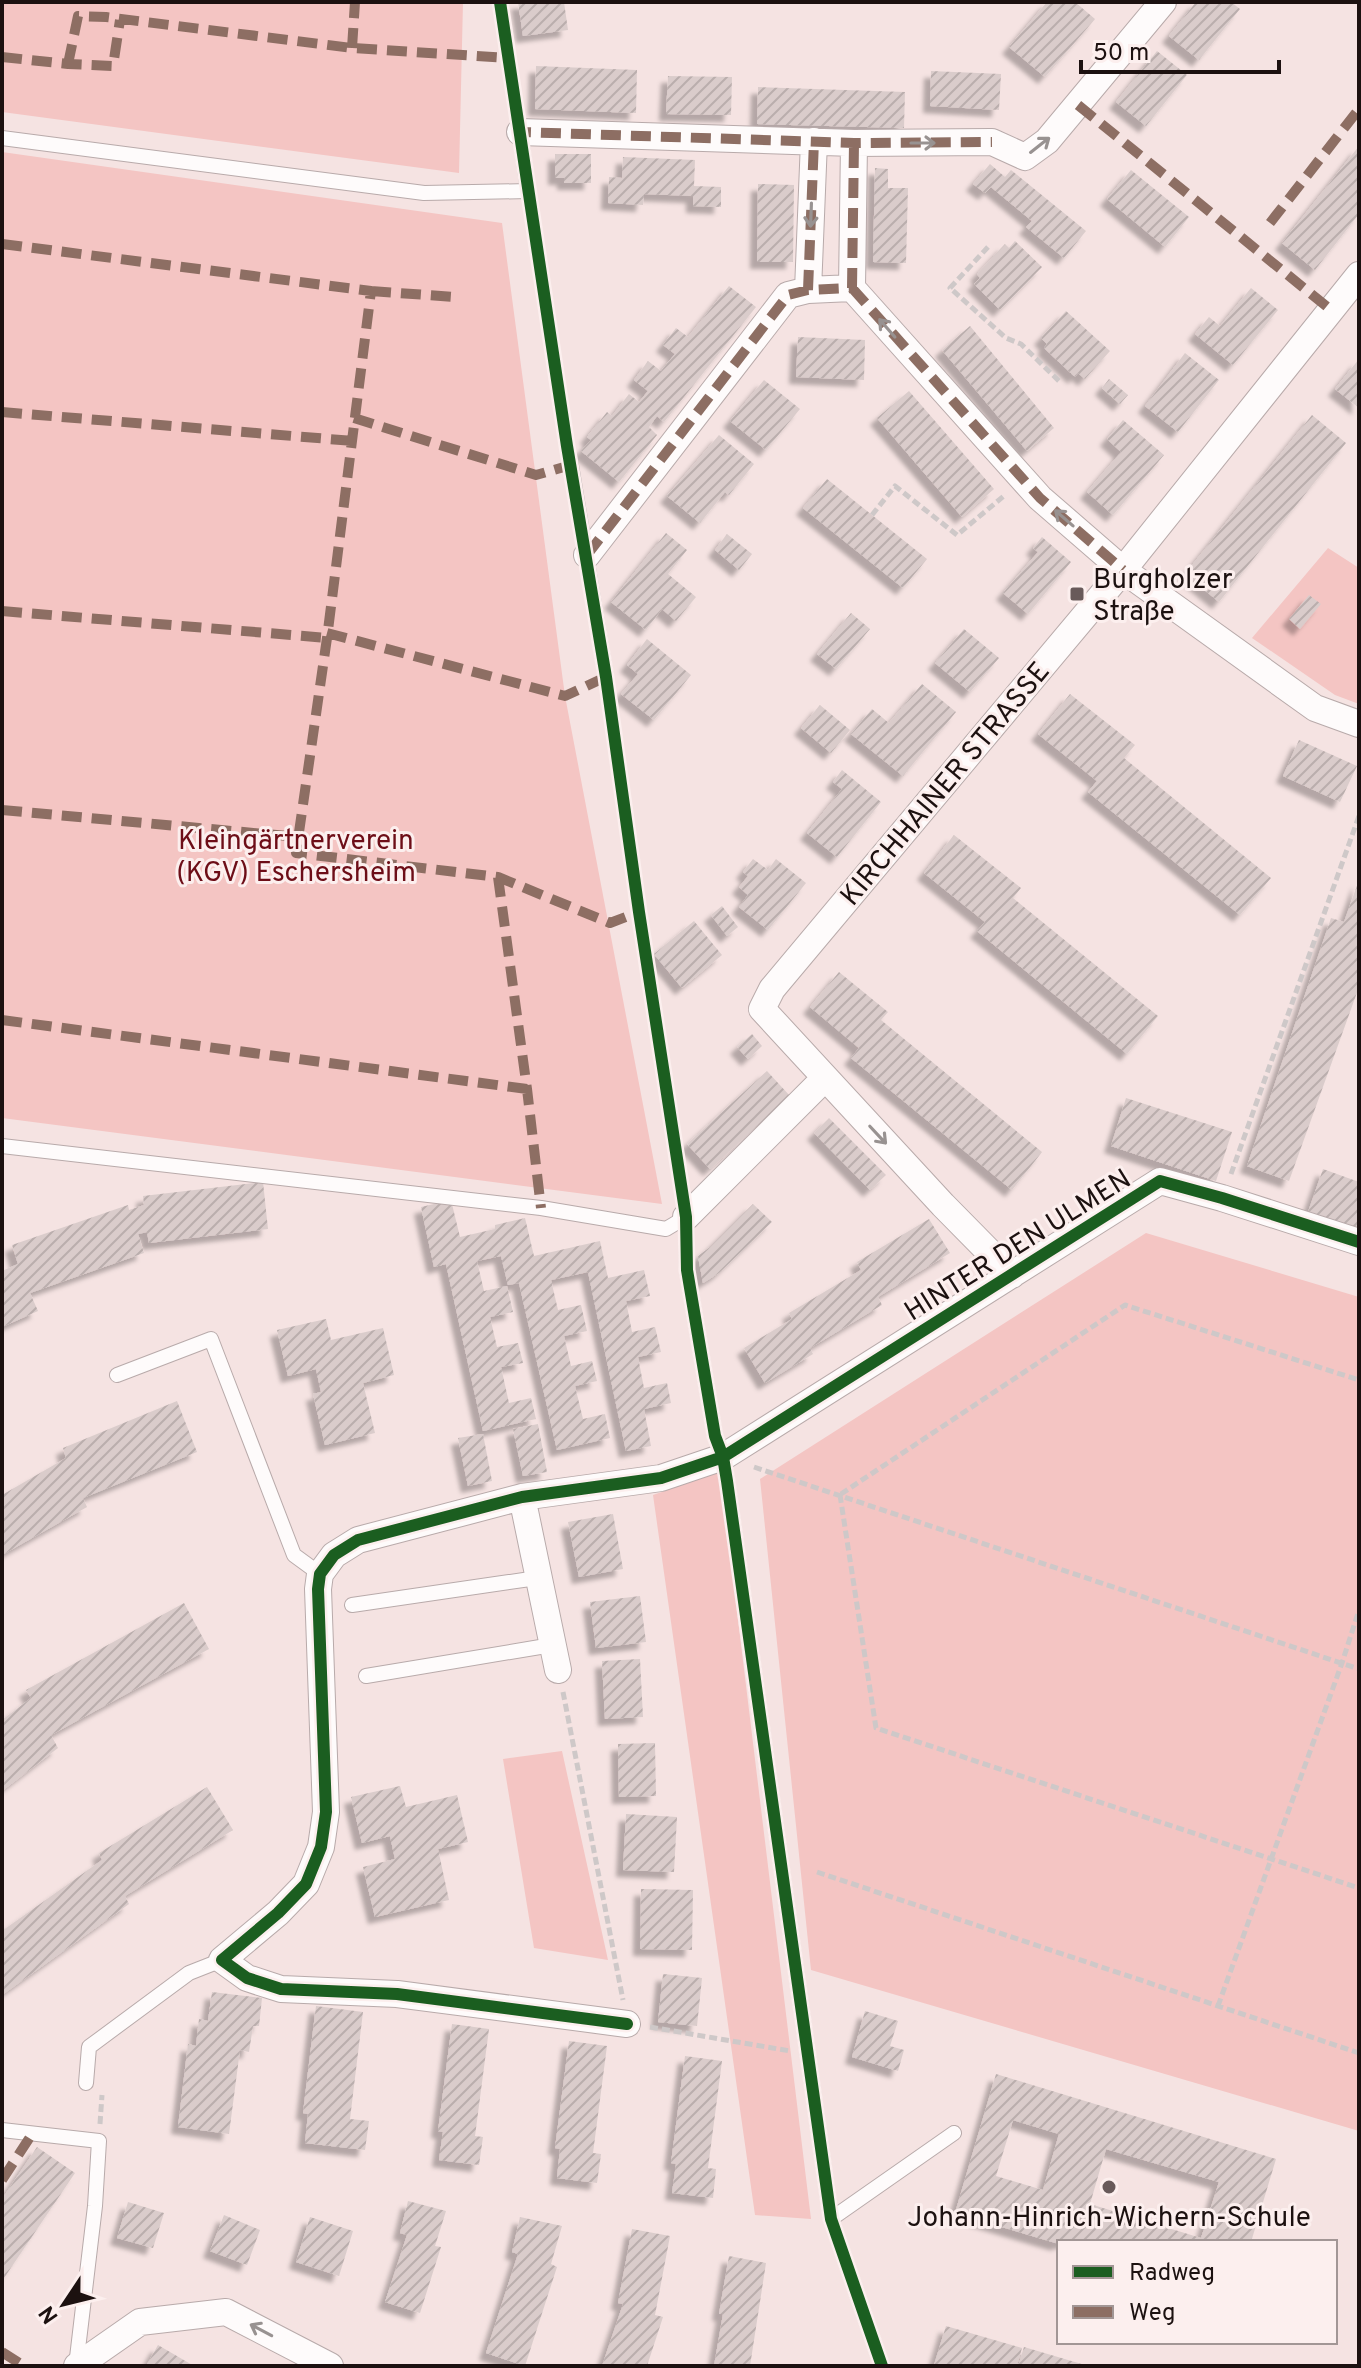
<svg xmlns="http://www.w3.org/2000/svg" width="1361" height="2368" viewBox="0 0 1361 2368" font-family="Overpass,sans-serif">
<defs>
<pattern id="building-hatch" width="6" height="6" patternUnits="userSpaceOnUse" patternTransform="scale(2)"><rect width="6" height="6" fill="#dacccb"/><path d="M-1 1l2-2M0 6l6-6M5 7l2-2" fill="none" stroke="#baaead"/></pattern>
<filter id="shadow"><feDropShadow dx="-7" dy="7" stdDeviation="2" flood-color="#0004"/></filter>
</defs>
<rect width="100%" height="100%" fill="#f5e3e2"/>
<path fill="#f4c5c3" d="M 2,2 L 463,2 L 459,173 L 2,112 Z
M 2,152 L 502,223 L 565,696 L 662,1204 L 2,1118 Z
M 1328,548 L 1359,568 L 1359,704 L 1335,695 L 1252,638 Z
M 1146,1233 L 1359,1297 L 1359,2131 L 811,1970 L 760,1479 Z
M 720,1472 L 811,2219 L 755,2215 L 653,1495 Z
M 562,1751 L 608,1960 L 534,1948 L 503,1759 Z"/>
<path fill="url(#building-hatch)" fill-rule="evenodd" filter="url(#shadow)" d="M 518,2 L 564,2 L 568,30 L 523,36 Z
M 1047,2 L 1075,2 L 1095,19 L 1045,77 L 1009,47 Z
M 1196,2 L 1231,2 L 1240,9 L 1199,60 L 1169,36 Z
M 1157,51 L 1187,75 L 1146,126 L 1116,102 Z
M 536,66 L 637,70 L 636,113 L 535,109 Z
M 931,71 L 1001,74 L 999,110 L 930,106 Z
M 668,76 L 732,77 L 731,115 L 666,114 Z
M 758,87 L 905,92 L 904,128 L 757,124 Z
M 1359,146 L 1359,214 L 1315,270 L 1282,243 Z
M 555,154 L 591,154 L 591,183 L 564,183 L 564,178 L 555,178 Z
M 623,157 L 695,160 L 694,186 L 721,187 L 721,207 L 693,206 L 693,196 L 644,194 L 643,205 L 608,203 L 609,177 L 622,178 Z
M 990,164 L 1005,177 L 1011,170 L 1086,231 L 1064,258 L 1026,227 L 1032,221 L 991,187 L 985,193 L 973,184 Z
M 875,168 L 888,169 L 888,188 L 908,188 L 906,263 L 873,262 Z
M 1131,170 L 1189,217 L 1165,247 L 1107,199 Z
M 758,184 L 794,185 L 793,262 L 757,262 Z
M 1015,241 L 1042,267 L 1000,310 L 974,284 L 980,278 L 977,274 L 1005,244 L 1009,248 Z
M 729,286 L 756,307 L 664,422 L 657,416 L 649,427 L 657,435 L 619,482 L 581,451 L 591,440 L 587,437 L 607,412 L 612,416 L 629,394 L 639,402 L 648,391 L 634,380 L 648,361 L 661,371 L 675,354 L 663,345 L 676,328 L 688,337 Z
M 1251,288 L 1278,310 L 1233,365 L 1195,334 L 1209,317 L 1220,326 Z
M 1066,311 L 1110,351 L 1085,379 L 1078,373 L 1075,377 L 1044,348 L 1047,344 L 1041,338 Z
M 970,326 L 1054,428 L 1027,451 L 942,350 Z
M 798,337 L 865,340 L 864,380 L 796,377 Z
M 1185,353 L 1219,380 L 1178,432 L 1145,406 Z
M 1359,359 L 1359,408 L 1335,389 Z
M 1109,379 L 1128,395 L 1120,404 L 1102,388 Z
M 764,380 L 800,409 L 766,450 L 730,421 Z
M 909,391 L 994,489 L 962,517 L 877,418 Z
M 1312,415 L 1346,443 L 1219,602 L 1185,574 Z
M 1123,420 L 1164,455 L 1113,515 L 1087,492 L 1121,452 L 1107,439 Z
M 719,435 L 754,464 L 729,495 L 725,492 L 700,523 L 667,496 Z
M 827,479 L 927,559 L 903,588 L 803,508 Z
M 666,533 L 687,550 L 668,574 L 696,597 L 676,621 L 662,609 L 646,630 L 611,602 Z
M 727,534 L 752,554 L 739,570 L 715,550 Z
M 1042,537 L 1071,562 L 1028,614 L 1003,593 L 1038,552 L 1033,548 Z
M 1309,595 L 1321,604 L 1300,629 L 1289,619 Z
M 851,613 L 870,629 L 836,669 L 817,654 Z
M 964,629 L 999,658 L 970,692 L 935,663 Z
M 647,639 L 691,675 L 654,720 L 621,694 L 638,674 L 627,665 Z
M 922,684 L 956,712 L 903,776 L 851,734 L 872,709 L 889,723 Z
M 1070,694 L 1135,745 L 1124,758 L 1271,878 L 1240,915 L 1088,792 L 1097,781 L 1038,734 Z
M 820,705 L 850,730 L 831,753 L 801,728 Z
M 1299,740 L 1357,766 L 1340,802 L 1283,776 Z
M 842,770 L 881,802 L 837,857 L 807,833 L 842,789 L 833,782 Z
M 954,835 L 1021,888 L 1013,898 L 1158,1016 L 1127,1054 L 977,931 L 985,922 L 924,873 Z
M 753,859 L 768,870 L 776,859 L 806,883 L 768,930 L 739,907 L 748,895 L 739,887 L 748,876 L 743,872 Z
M 1359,880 L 1359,987 L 1289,1181 L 1247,1166 L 1331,918 L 1344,922 Z
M 722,906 L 738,927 L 727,936 L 711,915 Z
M 694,921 L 722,955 L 682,988 L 654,954 Z
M 839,972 L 888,1012 L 881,1020 L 1042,1152 L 1012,1190 L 851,1058 L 859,1048 L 810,1007 Z
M 752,1034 L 762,1046 L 748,1059 L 737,1047 Z
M 767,1071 L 790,1096 L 710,1169 L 687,1144 Z
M 1126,1098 L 1232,1132 L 1216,1181 L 1111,1146 Z
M 829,1118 L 886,1175 L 870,1190 L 814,1133 Z
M 1323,1169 L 1359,1182 L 1359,1231 L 1308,1212 Z
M 263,1182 L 268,1229 L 149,1243 L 147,1232 L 138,1234 L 144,1253 L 30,1293 L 38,1311 L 2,1327 L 2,1271 L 18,1264 L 12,1245 L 128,1205 L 129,1210 L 144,1205 L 143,1196 Z
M 451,1200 L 460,1237 L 495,1229 L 495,1225 L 525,1218 L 534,1256 L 600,1241 L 608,1278 L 644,1270 L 650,1296 L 626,1301 L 632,1332 L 655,1327 L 661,1352 L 638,1357 L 644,1388 L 667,1383 L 671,1403 L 644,1409 L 651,1446 L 626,1451 L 588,1272 L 551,1280 L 558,1310 L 581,1305 L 587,1331 L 564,1336 L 571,1366 L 592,1361 L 597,1381 L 575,1386 L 583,1419 L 605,1414 L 610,1438 L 557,1450 L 519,1283 L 508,1285 L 501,1256 L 477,1261 L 484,1291 L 507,1286 L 513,1312 L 490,1317 L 497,1347 L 518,1343 L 523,1363 L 501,1367 L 509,1403 L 531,1398 L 536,1419 L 483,1431 L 446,1264 L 434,1267 L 421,1207 Z
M 753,1204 L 772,1222 L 719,1273 L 703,1283 L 698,1256 L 710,1247 Z
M 929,1219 L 950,1253 L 878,1297 L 882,1305 L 810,1348 L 813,1354 L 765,1383 L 744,1348 L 792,1319 L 789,1313 L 861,1270 L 857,1262 Z
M 326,1319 L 331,1340 L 383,1328 L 394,1375 L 363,1383 L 375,1433 L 325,1445 L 313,1394 L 321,1392 L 316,1369 L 288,1376 L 277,1330 Z
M 177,1401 L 197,1452 L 83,1498 L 87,1507 L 2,1555 L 2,1495 L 66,1458 L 63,1448 Z
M 538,1424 L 547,1472 L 523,1476 L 513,1429 Z
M 483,1434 L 492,1481 L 468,1486 L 458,1438 Z
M 613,1514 L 623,1569 L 579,1577 L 568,1522 Z
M 640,1596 L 646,1642 L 596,1648 L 590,1602 Z
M 184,1603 L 209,1649 L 51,1735 L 58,1748 L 2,1791 L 2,1720 L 31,1698 L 26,1690 Z
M 640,1659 L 643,1717 L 605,1719 L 602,1661 Z
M 655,1743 L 656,1796 L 619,1797 L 618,1744 Z
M 400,1786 L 406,1807 L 457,1795 L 468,1842 L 438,1849 L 449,1900 L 375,1917 L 363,1867 L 395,1859 L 390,1836 L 362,1843 L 351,1797 Z
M 207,1787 L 233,1830 L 125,1896 L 129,1904 L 2,1995 L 2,1931 L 102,1860 L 99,1853 Z
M 626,1814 L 677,1817 L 674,1872 L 623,1870 Z
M 641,1889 L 693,1890 L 692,1950 L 640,1949 Z
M 663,1974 L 702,1978 L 697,2026 L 658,2022 Z
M 212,1992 L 262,1998 L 259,2026 L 253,2026 L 249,2052 L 240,2050 L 229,2134 L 178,2127 L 188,2044 L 196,2046 L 199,2019 L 208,2021 Z
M 316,2006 L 363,2012 L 350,2119 L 369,2121 L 365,2150 L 305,2143 L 308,2114 L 303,2113 Z
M 865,2011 L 898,2021 L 890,2046 L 904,2050 L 898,2071 L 852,2057 Z
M 452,2024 L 489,2029 L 475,2136 L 483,2137 L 479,2165 L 439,2160 L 443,2132 L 438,2131 Z
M 569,2041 L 607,2046 L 593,2153 L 601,2154 L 597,2183 L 557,2178 L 560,2149 L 555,2148 Z
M 685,2056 L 722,2061 L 708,2168 L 716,2169 L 713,2198 L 672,2193 L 676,2164 L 671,2163 Z
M 996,2074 L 1276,2159 L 1251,2242 L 1059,2242 L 1059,2244 L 955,2213 ZM 1013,2120 L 1059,2134 L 1043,2190 L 996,2176 ZM 1106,2149 L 1219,2182 L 1201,2238 L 1090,2204 Z
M 37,2147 L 75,2173 L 2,2281 L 2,2199 Z
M 408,2201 L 446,2211 L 435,2246 L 441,2247 L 420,2313 L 385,2302 L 407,2235 L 400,2233 Z
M 128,2202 L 164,2213 L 153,2248 L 117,2238 Z
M 224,2215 L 260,2230 L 247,2265 L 210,2251 Z
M 310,2217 L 353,2231 L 339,2276 L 296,2262 Z
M 520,2217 L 562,2226 L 551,2264 L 557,2267 L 525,2366 L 486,2353 L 518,2254 L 512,2252 Z
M 632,2229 L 670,2236 L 655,2315 L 663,2317 L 647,2366 L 602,2366 L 623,2304 L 618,2303 Z
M 729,2256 L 766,2263 L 750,2366 L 714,2366 L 723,2314 L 719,2314 Z
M 946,2326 L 1022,2348 L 1017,2366 L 934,2365 Z
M 158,2345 L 194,2366 L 146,2366 Z
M 1024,2347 L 1085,2365 L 1085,2366 L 1018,2366 Z"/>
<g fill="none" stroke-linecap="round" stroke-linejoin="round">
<defs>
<path id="lane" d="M 2,138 L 424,193 L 528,191 L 520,132
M 571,465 L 606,677
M 2,1146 L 541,1208 L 666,1229 L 686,1217 L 687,1270 L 715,1436 L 723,1457 L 727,1481 L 831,2219 L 882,2366
M 117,1375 L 211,1339 L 294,1555 L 320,1574
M 352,1605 L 537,1578
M 366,1676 L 552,1645
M 86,2083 L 89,2047 L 189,1973 L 222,1960
M 2,2130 L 99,2141 L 95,2206 L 76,2366
M 831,2219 L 954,2133"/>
<path id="street" d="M 520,132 L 854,143 L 992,142 L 1025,157 L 1047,141 L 1163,2
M 852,288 L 1040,498 L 1123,570 L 1315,708 L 1359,724
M 852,288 L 854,143
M 808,290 L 814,141
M 587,555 L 788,295 L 808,290 L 852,288
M 686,1217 L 825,1078
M 1012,1275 L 943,1205 L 762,1009 L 772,989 L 1123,570 L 1359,275
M 522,1497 L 558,1670
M 627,2024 L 397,1994 L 281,1989 L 247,1978 L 222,1960 L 278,1913 L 306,1884 L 321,1847 L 326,1812 L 318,1589 L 320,1574 L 334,1555 L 358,1540 L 522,1497 L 661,1478 L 723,1457 L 1160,1181 L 1222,1198 L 1359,1242
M 77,2366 L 140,2322 L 226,2312 L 330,2366"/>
</defs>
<use href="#lane" stroke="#b8aaaa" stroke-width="16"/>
<use href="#street" stroke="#b8aaaa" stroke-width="28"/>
<path stroke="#cec8c8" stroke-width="5" stroke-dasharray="8 4" stroke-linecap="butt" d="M 988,247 L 950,288 L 1006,338 L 1021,344 L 1060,382
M 872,515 L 895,486 L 957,535 L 1005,495
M 1231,1174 L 1359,816
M 754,1467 L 1359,1669
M 841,1494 L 1125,1305 L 1359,1380
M 840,1495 L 876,1728 L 1359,1888
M 563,1692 L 623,2000
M 817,1872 L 1359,2053
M 1218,2006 L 1342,1663 L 1359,1610
M 650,2027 L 790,2051
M 100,2124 L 102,2095"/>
<use href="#lane" stroke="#fefbfb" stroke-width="14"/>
<use href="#street" stroke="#fefbfb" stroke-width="26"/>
<path stroke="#8d6e63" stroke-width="10" stroke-dasharray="20 10" stroke-linecap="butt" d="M 352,48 L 355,2
M 2,57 L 68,64 L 113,66 L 120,20
M 68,64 L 78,16 L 106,17 L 352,48 L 508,58
M 1078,105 L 1331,310
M 519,123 L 520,132 L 854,143 L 992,142
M 1270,223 L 1359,109
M 2,244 L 371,291 L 327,638 L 296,853 L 498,877 L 610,923 L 639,912
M 852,288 L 1040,498 L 1123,570
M 852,288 L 854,143
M 808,290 L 814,141
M 371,291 L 454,297
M 2,412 L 353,441
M 354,418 L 536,475 L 571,465 L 570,460
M 587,555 L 788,295 L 808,290 L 852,288
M 2,611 L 327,638
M 327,633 L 565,696 L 606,677 L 606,682
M 2,810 L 298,837
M 498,877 L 527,1089 L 541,1208
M 2,1020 L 527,1089
M 2,2180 L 32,2134
M 2,2352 L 24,2366"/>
<defs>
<path id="cycleway" d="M 500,2 L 567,446 L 606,677 L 639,912 L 686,1217 L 687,1270 L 715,1436 L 723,1457 L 727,1481 L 831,2219 L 882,2366
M 627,2024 L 397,1994 L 281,1989 L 247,1978 L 222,1960 L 278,1913 L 306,1884 L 321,1847 L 326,1812 L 318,1589 L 320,1574 L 334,1555 L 358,1540 L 522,1497 L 661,1478 L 723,1457 L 1160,1181 L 1222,1198 L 1359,1242"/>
</defs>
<use href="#cycleway" stroke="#fcefee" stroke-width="17"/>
<use href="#cycleway" stroke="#1b5e20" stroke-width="12"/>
</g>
<defs><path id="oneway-shaft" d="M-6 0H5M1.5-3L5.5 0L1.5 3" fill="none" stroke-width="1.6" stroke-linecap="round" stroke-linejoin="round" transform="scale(2)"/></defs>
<g stroke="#989291">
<use href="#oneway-shaft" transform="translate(923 143)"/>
<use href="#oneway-shaft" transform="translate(1040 145) rotate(-38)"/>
<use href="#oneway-shaft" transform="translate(811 215) rotate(92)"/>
<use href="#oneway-shaft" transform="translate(887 328) rotate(-131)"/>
<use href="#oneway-shaft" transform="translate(1064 518) rotate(-139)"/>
<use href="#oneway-shaft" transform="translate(878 1135) rotate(47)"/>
<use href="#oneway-shaft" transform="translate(261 2330) rotate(-152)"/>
</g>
<g fill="#685a5a" stroke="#fcefee" stroke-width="3">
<rect x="1069" y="586" width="16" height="16" rx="4"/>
<circle cx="1109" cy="2187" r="8"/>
</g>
<g text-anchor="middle" stroke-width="6" stroke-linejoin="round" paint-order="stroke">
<g font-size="28" fill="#1c1110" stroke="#fcefee" text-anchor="start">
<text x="1093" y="588">Burgholzer<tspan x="1093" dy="32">Straße</tspan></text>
<text x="1109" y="2226" text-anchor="middle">Johann-Hinrich-Wichern-Schule</text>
</g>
<g font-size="28" fill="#1c1110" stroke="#fcefee">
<text transform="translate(944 783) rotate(-50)" y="10">KIRCHHAINER STRASSE</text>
<text transform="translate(1017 1244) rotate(-32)" y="10">HINTER DEN ULMEN</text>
</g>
<g font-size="28" fill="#6d0d17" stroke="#fcefee">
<text x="296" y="849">Kleingärtnerverein<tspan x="296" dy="32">(KGV) Eschersheim</tspan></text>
</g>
</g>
<rect width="1361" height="2368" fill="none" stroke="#1c1110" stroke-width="8"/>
<rect x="1057" y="2240" width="280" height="104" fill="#fcefee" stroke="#a29695" stroke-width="2"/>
<rect x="1073" y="2266" width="40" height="12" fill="#1b5e20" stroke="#a29695" stroke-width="2"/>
<text x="1129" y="2280" font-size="24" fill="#1c1110">Radweg</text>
<rect x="1073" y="2306" width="40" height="12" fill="#8d6e63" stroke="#a29695" stroke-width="2"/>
<text x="1129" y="2320" font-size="24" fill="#1c1110">Weg</text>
<g transform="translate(64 2304) rotate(235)" stroke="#fcefee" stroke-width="6" paint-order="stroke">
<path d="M0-6L14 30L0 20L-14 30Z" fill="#1c1110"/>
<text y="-12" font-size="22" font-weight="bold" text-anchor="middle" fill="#1c1110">N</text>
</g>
<path d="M1081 60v12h198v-12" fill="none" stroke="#1c1110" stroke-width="4"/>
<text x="1093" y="60" font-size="24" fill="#1c1110" stroke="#fcefee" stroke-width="6" paint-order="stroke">50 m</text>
</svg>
